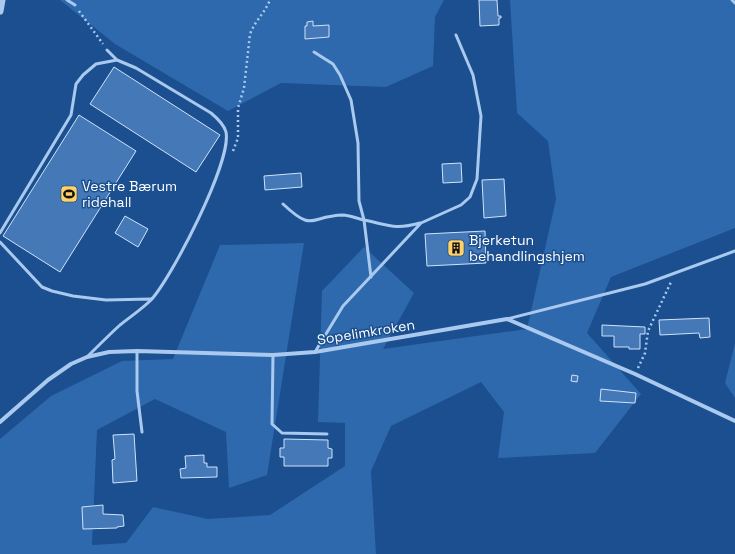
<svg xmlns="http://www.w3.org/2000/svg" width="735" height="554" viewBox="0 0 735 554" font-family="'Space Grotesk',sans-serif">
<rect width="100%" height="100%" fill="#1b4f8f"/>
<path fill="#2e69ad" d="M 60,0 L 444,0 L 435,17 L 433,66 L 386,87 L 281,83 L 228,111 L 115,44 Z
M 510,0 L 735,0 L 735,228 L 611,277 L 587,333 L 641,394 L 595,453 L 498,458 L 504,412 L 481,382 L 391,426 L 371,471 L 376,554 L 0,554 L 0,439 L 51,396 L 122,361 L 173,359 L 220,245 L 304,243 L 267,475 L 229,488 L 226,432 L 155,399 L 97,430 L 92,545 L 126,543 L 153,507 L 208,519 L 270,515 L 345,466 L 345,423 L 318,422 L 322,291 L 364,247 L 414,293 L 383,349 L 527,329 L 556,199 L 548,141 L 517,113 Z
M 735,343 L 735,398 L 725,383 Z"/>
<path fill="#4478b7" stroke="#cfe3fa" d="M 479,0 L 497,0 L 498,16 L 501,16 L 501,18 L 499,18 L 499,25 L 480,26 Z
M 313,21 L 313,26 L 329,25 L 329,37 L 305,39 L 305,26 L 307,26 L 307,22 Z
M 114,67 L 220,135 L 196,172 L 90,104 Z
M 79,115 L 136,151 L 60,272 L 3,236 Z
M 461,163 L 462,182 L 443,183 L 442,164 Z
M 301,173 L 302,187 L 265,190 L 264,176 Z
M 504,179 L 506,216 L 484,218 L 482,180 Z
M 125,216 L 148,229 L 138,247 L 115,233 Z
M 485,231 L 486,263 L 427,266 L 425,234 Z
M 709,318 L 710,337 L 700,338 L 699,333 L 660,335 L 659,320 Z
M 602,325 L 645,327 L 645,334 L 640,334 L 640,349 L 629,349 L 629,347 L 614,347 L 614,336 L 602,336 Z
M 572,375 L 578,376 L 577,382 L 571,381 Z
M 601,389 L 636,393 L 635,403 L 600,401 Z
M 134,434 L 137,481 L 113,483 L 112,460 L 115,459 L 113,435 Z
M 284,439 L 328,440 L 328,448 L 332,449 L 332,458 L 328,458 L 328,466 L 284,466 L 284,457 L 280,457 L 280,448 L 284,448 Z
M 204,455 L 204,463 L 207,463 L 207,467 L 217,467 L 217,477 L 181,478 L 180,469 L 186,468 L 185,456 Z
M 103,505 L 103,514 L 123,515 L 124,526 L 117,527 L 117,528 L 83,529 L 82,507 Z"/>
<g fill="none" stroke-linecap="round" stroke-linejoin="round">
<path stroke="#a9c9ee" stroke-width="2.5" stroke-dasharray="2 3" stroke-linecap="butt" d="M 79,11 L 103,44
M 233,151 L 238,138 L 238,108 L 244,88 L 250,34 C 255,21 264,14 270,0
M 638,368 L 645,353 L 648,331 L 671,282"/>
<path stroke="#a9c9ee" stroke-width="3" d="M 67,0 L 75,5
M 732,0 L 735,3
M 314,52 L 333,64 L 340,75 L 351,100 L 358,143 L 359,201 L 364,220 C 389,225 394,230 420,223
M 283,204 C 314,233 309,216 343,215 C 349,215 358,219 364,220 L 371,277
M 0,233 L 71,115 L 76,84 L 83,75 L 96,64 L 117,60
M 0,242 L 42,287 L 52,291 L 73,296 L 106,300 L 151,299
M 507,319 L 645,284 L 735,251
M 137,351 L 137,391 L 142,432
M 315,352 L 343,306 L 421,223 L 461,205 L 470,197 L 477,179 L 481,116 L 473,75 L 456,35
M 273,355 L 272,424 L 282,433 L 327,434
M 87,357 C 98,346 109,335 120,325 C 130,317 142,309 151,300 C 172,277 232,161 226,132 C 224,124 217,118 211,113 L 136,68 L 117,60 L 107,50"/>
<path stroke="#a9c9ee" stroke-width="4" d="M 0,422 L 48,380 L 71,364 L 87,357 L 109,352 L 137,351 L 273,355 L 315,352 L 507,319 L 635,374 L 735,421"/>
<path stroke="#a9c9ee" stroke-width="7" d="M 0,11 L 2,0"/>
</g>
<defs>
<symbol id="stadium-square" viewBox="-11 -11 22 22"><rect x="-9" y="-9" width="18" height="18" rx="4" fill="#ffd166" stroke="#1b4f8f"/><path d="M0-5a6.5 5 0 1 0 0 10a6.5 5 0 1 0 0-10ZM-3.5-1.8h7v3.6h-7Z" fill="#111"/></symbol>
<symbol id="building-square" viewBox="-11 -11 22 22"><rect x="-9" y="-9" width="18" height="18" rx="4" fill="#ffd166" stroke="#1b4f8f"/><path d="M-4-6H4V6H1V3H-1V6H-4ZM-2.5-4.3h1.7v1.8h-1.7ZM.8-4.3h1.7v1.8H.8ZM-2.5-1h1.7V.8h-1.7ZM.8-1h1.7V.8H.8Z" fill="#111"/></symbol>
</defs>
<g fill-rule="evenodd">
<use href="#stadium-square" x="59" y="184" width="20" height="20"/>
<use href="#building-square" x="446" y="238" width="20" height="20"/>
</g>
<g text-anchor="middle" stroke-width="3" stroke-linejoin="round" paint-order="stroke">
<g font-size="14" fill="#fff" stroke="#1b4f8f" text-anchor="start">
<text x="82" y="191">Vestre Bærum<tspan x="82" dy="16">ridehall</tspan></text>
<text x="469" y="245">Bjerketun<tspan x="469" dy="16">behandlingshjem</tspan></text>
</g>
<g font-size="14" fill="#fff" stroke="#1b4f8f">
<text transform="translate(366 332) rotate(-9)" y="5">Sopelimkroken</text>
</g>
</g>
</svg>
